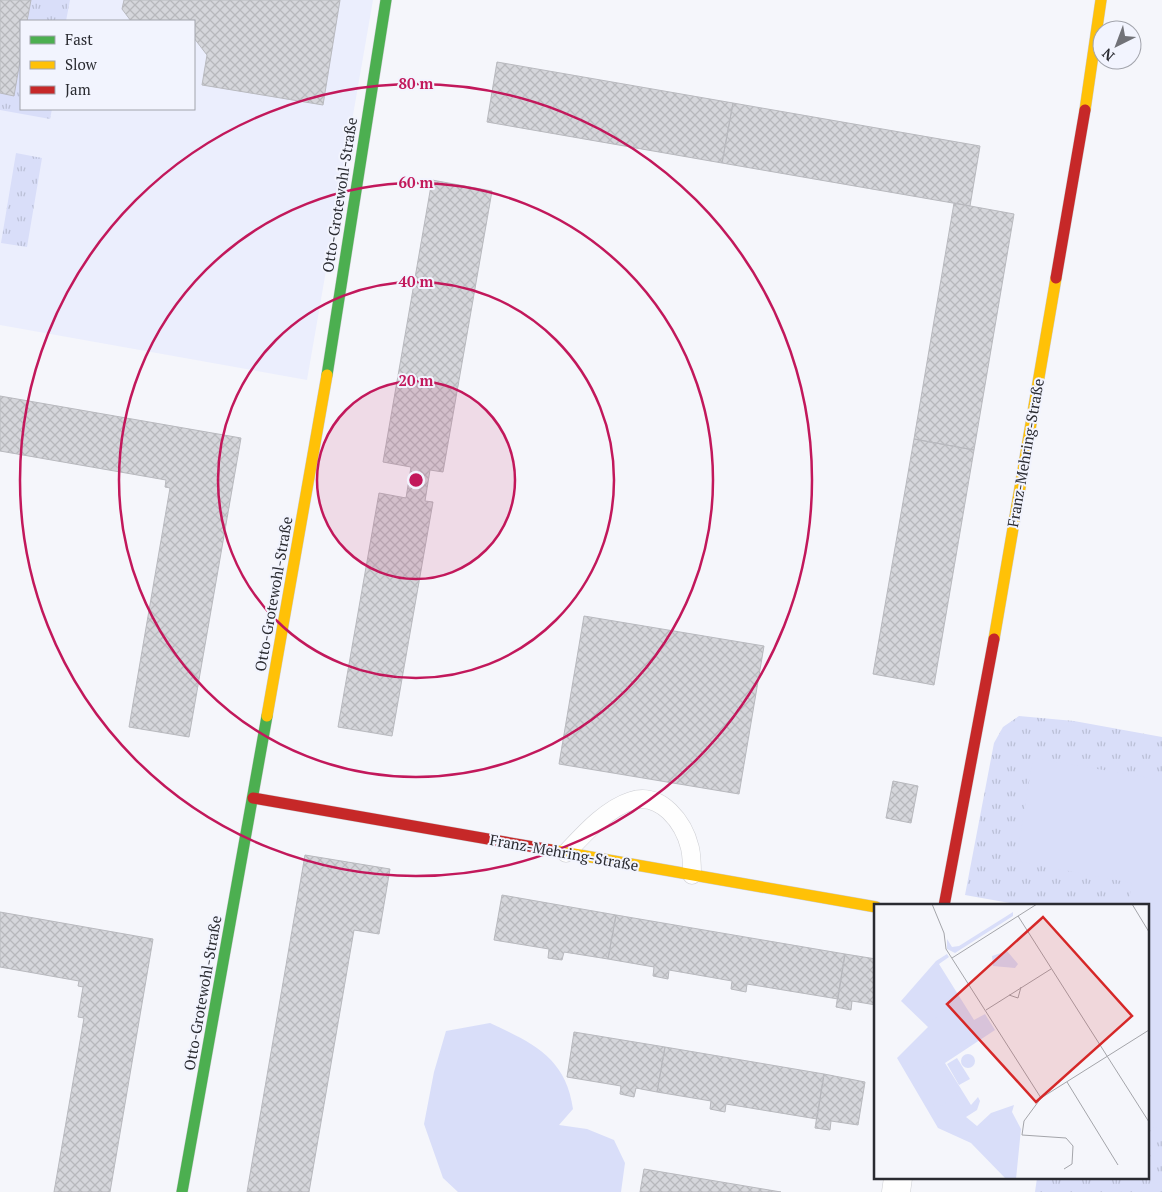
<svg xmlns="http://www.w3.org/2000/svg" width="1162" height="1192" viewBox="0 0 1162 1192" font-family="'PT Serif',serif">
<defs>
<pattern id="grass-tufts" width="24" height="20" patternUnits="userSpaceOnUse" patternTransform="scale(1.25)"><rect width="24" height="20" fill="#d9def9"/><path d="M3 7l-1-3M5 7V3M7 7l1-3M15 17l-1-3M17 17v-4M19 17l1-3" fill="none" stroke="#babfd6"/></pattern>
<pattern id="building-cross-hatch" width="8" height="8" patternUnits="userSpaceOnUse" patternTransform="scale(1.25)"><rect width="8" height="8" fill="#d5d6db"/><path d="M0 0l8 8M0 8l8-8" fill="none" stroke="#b7b8bc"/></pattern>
</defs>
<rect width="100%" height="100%" fill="#f5f6fb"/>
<path fill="#ebeefd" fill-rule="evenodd" d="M 0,0 L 373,0 L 307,380 L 0,325 ZM 21,21 L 194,21 L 194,109 L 21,109 Z"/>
<path fill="url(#grass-tufts)" d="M 31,0 L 70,0 L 66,21 L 27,21 Z
M 21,55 L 21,109 L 52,109 L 50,119 L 0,110 L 0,93 L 14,95 Z
M 16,153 L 42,158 L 27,247 L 1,243 Z
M 1019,716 L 1074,721 L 1162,737 L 1162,1192 L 1035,1192 L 1037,1178 L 1148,1178 L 1148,906 L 1026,906 L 965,895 L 994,743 L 1003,727 Z"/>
<path fill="#d9def9" d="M 1033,758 L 1162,780 L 1162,1129 L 1148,1126 L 1148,906 L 1128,906 L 1132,883 L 1016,861 Z
M 490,1023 C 533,1043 566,1058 573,1109 L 559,1125 L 587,1129 L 614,1140 L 625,1163 L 621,1192 L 458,1192 L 443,1178 L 424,1124 L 434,1072 L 446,1031 Z"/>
<path fill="url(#building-cross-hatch)" stroke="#b8b9be" d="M 0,0 L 31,0 L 27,21 L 21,21 L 21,55 L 14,96 L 0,93 Z
M 124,0 L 340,0 L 323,105 L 202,85 L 207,55 L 194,38 L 194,21 L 131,21 L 122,9 Z
M 497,62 L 733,103 L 722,163 L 487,122 Z
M 733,103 L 980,146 L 970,206 L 722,163 Z
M 432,180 L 492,191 L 443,472 L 430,470 L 425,501 L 433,502 L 392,736 L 338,727 L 379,493 L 406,498 L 411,467 L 383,462 Z
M 954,203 L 1014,214 L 974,450 L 914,439 Z
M 0,396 L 241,438 L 189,737 L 129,727 L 170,488 L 165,487 L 166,480 L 0,451 Z
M 914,439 L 974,450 L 934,685 L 873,674 Z
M 584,616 L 764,646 L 739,794 L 559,764 Z
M 893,781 L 918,786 L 911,823 L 886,818 Z
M 305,855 L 390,869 L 379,934 L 354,930 L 309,1192 L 247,1192 Z
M 502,895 L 616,915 L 608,959 L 564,952 L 562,960 L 548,958 L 549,949 L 494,940 Z
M 0,912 L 153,939 L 110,1192 L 54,1192 L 84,1018 L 78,1017 L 83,987 L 78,986 L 79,981 L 0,967 Z
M 616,915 L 845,954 L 838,999 L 747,984 L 746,992 L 731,989 L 732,981 L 669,970 L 668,979 L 653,976 L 654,967 L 608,959 Z
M 845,954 L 876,959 L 876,1005 L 852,1001 L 851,1010 L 836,1007 Z
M 574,1032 L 665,1047 L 657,1092 L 636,1088 L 634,1097 L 620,1094 L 621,1086 L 567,1077 Z
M 665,1047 L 824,1074 L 817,1119 L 726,1104 L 725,1112 L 710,1109 L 711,1101 L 657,1092 Z
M 824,1074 L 865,1082 L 858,1125 L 831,1121 L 830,1130 L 815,1128 Z
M 644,1169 L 781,1192 L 640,1192 Z"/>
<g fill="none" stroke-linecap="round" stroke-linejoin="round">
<defs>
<path id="lane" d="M 566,853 C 584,834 606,809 631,801 C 661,791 684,823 690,848 C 692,857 692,866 692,875"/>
<path id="street" d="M 896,1192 L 898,1178"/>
<path id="fast" d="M 327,375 L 386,0
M 182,1192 L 267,716"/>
<path id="slow" d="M 1085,110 L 1101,0
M 994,639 L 1056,278
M 267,716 L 327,375
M 551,850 L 876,907"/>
<path id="jam" d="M 1056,278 L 1085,110
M 253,798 L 551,850
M 944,906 L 994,639"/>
</defs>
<use href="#lane" stroke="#cecfd4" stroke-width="19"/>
<use href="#street" stroke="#cecfd4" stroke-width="29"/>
<use href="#fast" stroke="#cecfd4" stroke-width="12"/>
<use href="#slow" stroke="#cecfd4" stroke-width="12"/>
<use href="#jam" stroke="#cecfd4" stroke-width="12"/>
<use href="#lane" stroke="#fefefe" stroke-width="18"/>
<use href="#street" stroke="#fefefe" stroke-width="28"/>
<use href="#fast" stroke="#4caf50" stroke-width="11"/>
<use href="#slow" stroke="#ffc107" stroke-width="11"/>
<use href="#jam" stroke="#c62828" stroke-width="11"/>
</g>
<circle cx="416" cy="480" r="99" fill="#c2185b" fill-opacity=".12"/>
<g fill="none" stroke="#c2185b" stroke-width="2.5">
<circle cx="416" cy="480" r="99"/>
<circle cx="416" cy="480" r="198"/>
<circle cx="416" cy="480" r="297"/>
<circle cx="416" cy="480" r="396"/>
</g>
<g text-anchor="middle" stroke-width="4" stroke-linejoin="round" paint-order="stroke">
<g font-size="15" fill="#2a2b31" stroke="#f2f4fe">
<text transform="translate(340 195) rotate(-81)" y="5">Otto-Grotewohl-Straße</text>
<text transform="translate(1026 453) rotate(-80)" y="5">Franz-Mehring-Straße</text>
<text transform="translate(274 594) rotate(-80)" y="5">Otto-Grotewohl-Straße</text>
<text transform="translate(564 853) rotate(10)" y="5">Franz-Mehring-Straße</text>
<text transform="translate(203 993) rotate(-80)" y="5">Otto-Grotewohl-Straße</text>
</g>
</g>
<g transform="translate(874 904)">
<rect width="275" height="275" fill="#f5f6fb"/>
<path d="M 139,8 L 139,12 L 81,49 L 73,45 L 73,35 L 78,43 L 85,42 ZM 73,50 L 75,53 L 65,60 L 100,116 L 111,110 L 121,126 L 71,159 L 97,201 L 104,193 L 106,197 L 103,206 L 92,213 L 103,222 L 117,209 L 140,201 L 138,208 L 147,225 L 142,275 L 132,275 L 97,239 L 64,224 L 23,154 L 54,123 L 27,97 L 62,57 Z" fill="#d9def9"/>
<path d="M 133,47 L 144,60 L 141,64 L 119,62 L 118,52 ZM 85,101 L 98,123 L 110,116 L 116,126 L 73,153 L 57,128 L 62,123 L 56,117 ZM87 157a7 7 0 1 1 14 0a7 7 0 1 1-14 0ZM 83,154 L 96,175 L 85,181 L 73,160 ZM 62,155 L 84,191 L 62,205 L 40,168 Z" fill="#d9def9"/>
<path fill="none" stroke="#a4a5aa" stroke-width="1" d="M 58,0 L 70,29 L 72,45 L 167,194M 258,0 L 275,28M 144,12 L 275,218M 78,54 L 163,0M 135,91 L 144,94 L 147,83M 112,106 L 177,65M 193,178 L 244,261M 190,265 L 198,260 L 199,242 L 192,234 L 148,231 L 150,217 L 167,194 L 275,126"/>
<path fill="#d62828" fill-opacity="0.15" stroke="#d62828" stroke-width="2.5" d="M 169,13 L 258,112 L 162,198 L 73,100 Z"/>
<rect width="275" height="275" fill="none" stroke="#2a2b31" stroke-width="2.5"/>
</g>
<circle cx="416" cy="480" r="8" fill="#c2185b" stroke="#f2f4fe" stroke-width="2.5"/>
<g font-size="15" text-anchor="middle" font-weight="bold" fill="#c2185b" stroke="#f2f4fe" stroke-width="4" stroke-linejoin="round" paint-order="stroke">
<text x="416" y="89">80 m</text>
<text x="416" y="188">60 m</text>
<text x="416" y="287">40 m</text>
<text x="416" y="386">20 m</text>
</g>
<rect x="20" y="20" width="175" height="90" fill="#f2f4fe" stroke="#a2a4ac"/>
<rect x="30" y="36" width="25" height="8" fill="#4caf50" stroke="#a2a4ac"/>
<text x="65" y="45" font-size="15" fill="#2a2b31">Fast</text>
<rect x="30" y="61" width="25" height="8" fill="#ffc107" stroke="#a2a4ac"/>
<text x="65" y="70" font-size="15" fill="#2a2b31">Slow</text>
<rect x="30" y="86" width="25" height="8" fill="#c62828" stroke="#a2a4ac"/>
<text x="65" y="95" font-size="15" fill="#2a2b31">Jam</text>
<g transform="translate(1117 45) rotate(222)"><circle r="24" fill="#f2f4fe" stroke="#a2a4ac"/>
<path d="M0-4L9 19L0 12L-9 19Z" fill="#717278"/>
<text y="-8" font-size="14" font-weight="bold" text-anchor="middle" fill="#2a2b31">N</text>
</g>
</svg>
